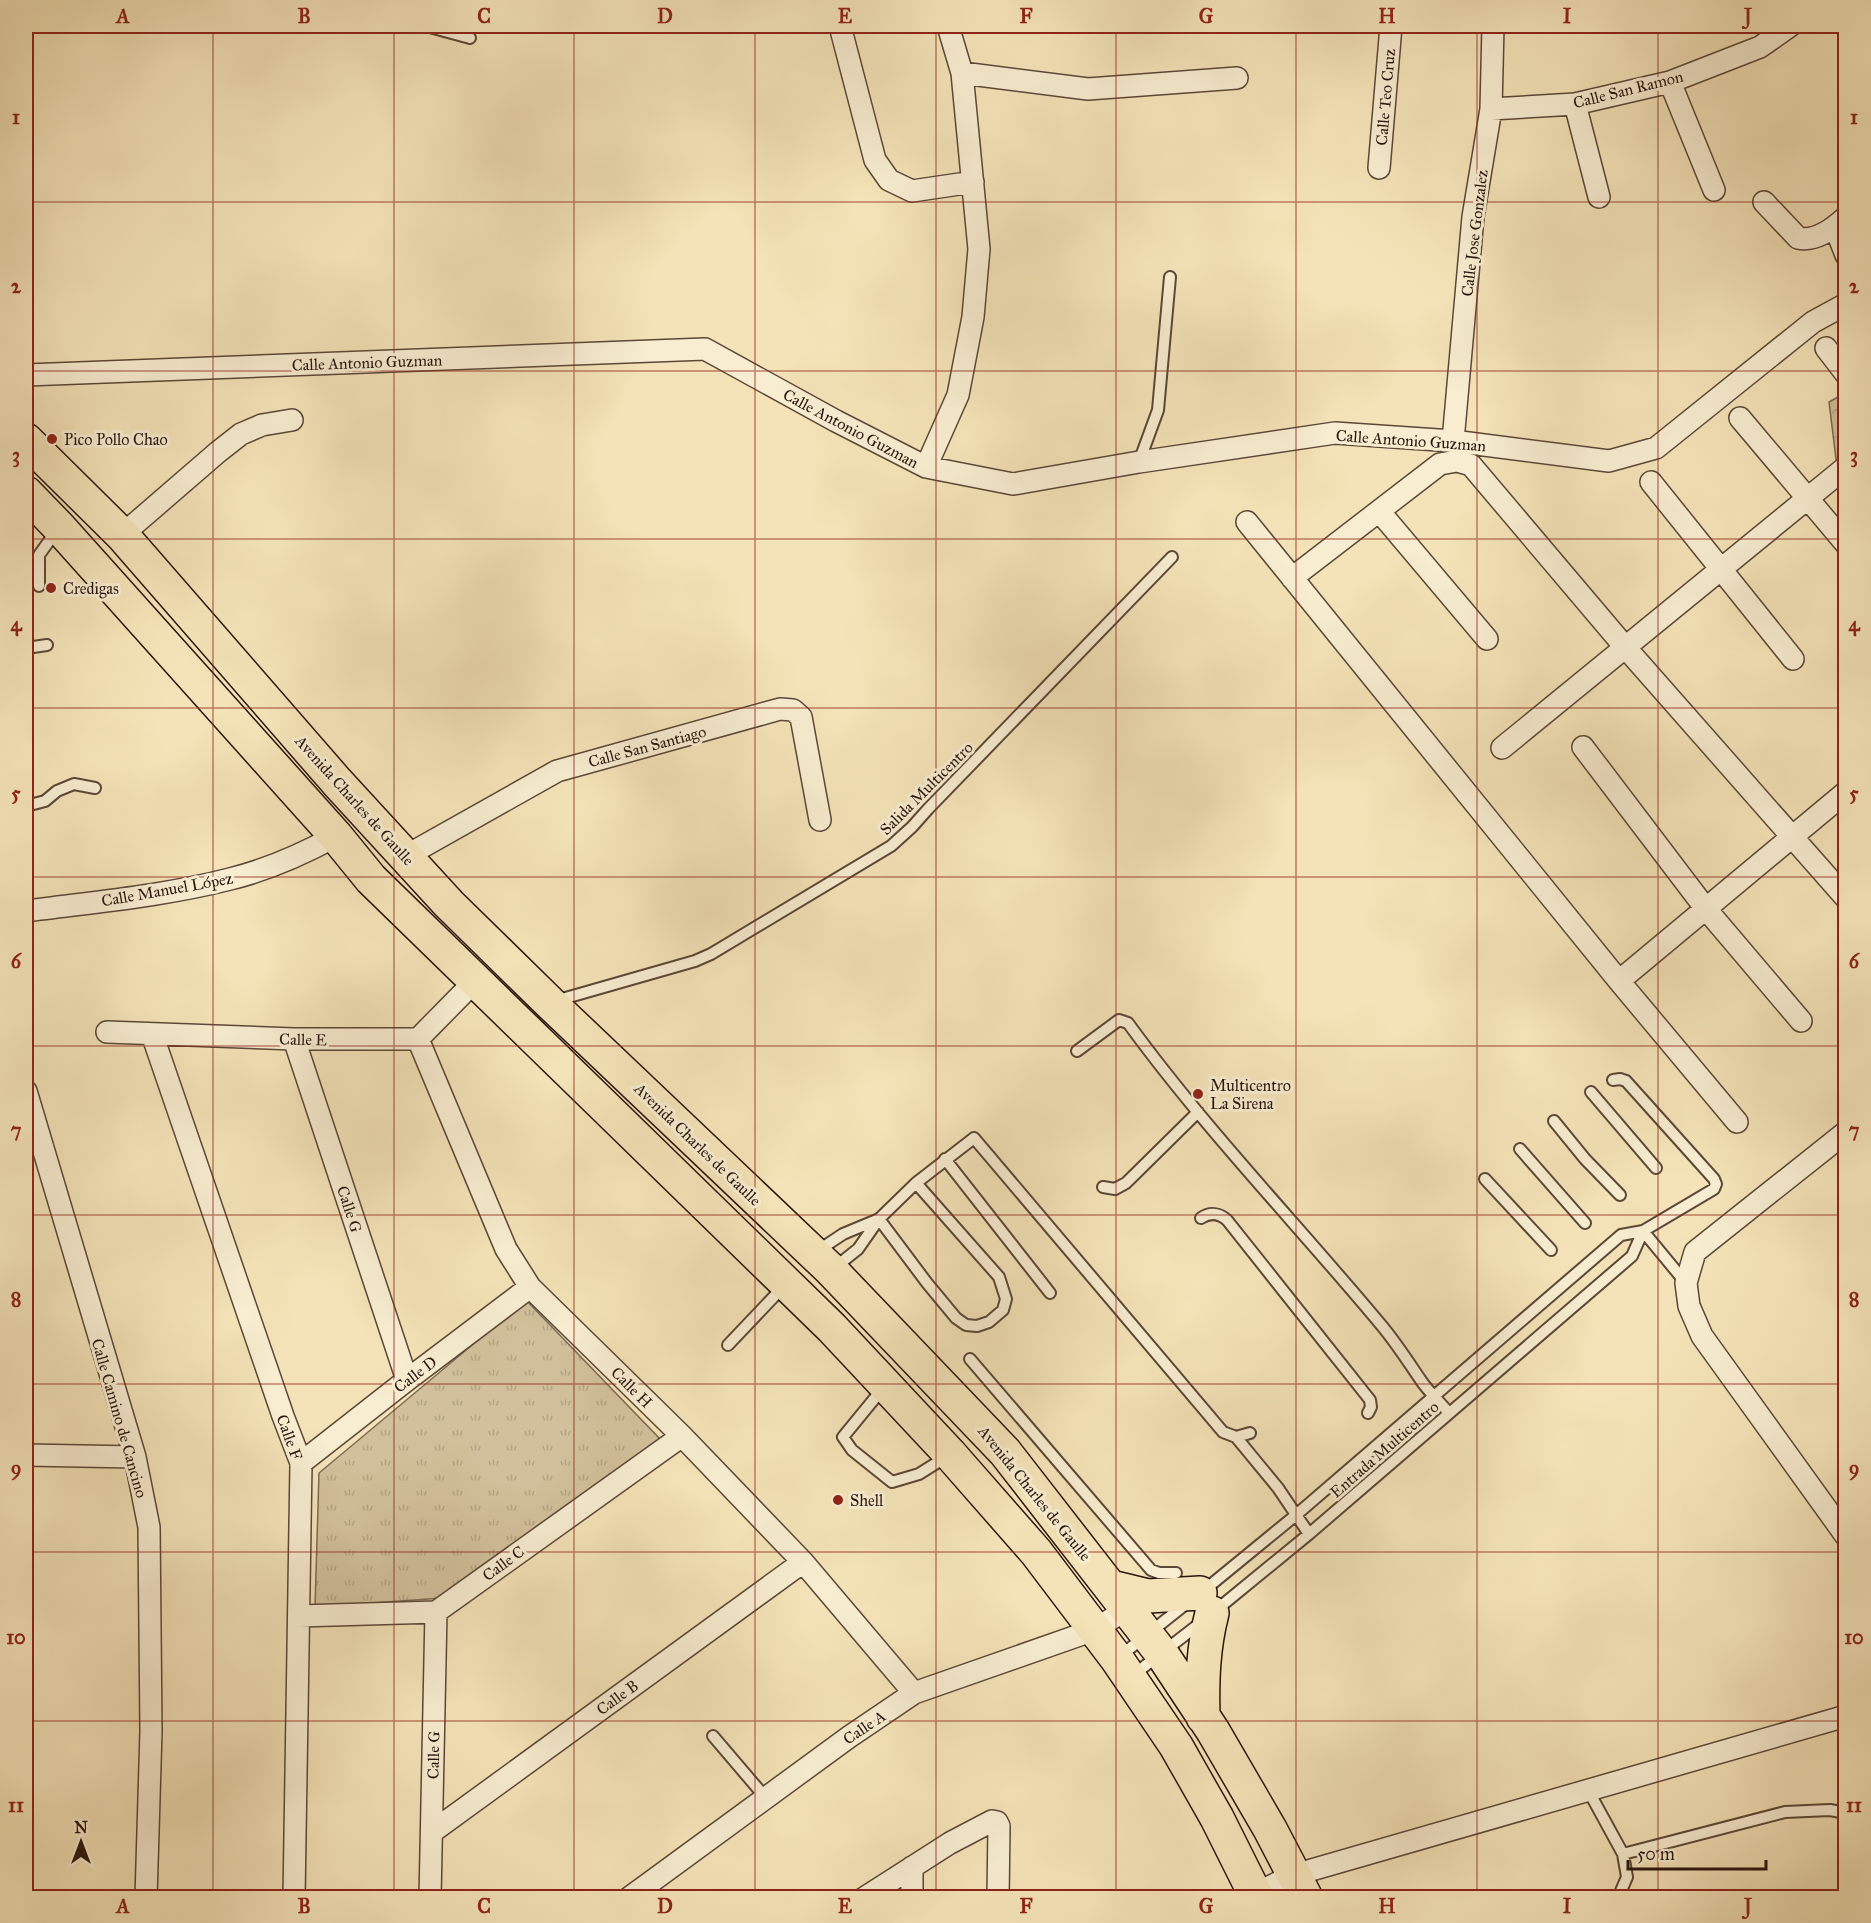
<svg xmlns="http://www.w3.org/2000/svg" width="1871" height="1923" viewBox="0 0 1871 1923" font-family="'IM FELL Great Primer',serif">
<defs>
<pattern id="grass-tufts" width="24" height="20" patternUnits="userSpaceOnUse" patternTransform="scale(1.5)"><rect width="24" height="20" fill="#d1c09b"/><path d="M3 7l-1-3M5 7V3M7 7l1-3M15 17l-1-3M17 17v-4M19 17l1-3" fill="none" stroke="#b3a484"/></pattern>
<pattern id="forest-crowns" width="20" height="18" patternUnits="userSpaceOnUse" patternTransform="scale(1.5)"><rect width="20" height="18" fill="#d1c09b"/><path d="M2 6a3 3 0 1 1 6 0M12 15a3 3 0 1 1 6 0" fill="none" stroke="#b3a484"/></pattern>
</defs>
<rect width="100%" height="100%" fill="#f4e3b8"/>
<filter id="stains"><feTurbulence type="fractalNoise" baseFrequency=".00333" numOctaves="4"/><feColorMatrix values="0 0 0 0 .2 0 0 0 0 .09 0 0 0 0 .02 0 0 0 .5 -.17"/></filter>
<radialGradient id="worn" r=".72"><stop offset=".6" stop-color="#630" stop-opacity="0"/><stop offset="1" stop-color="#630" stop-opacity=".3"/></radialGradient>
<path fill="url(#grass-tufts)" stroke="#7c6a54" stroke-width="1.5" d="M 26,1111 L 38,1159 L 26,1161 Z
M 526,1300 L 660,1439 L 443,1598 L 315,1607 L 319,1473 Z"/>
<path fill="url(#forest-crowns)" stroke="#7c6a54" stroke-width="1.5" d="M 1845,393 L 1845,532 L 1829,402 Z"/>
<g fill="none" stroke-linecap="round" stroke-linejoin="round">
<defs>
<path id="lane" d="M 426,26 L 470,38
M 1139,462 L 1158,410 L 1170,277
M 39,586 L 39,555 L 57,530
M 26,648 L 47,645
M 26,806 L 45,801 L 57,791 L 74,784 L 95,788
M 555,1001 L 695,961 L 711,954 L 891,846 L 912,827 L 928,809 L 1172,557
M 1077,1051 L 1119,1020 L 1128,1023 C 1206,1130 1298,1225 1382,1326 C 1397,1344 1409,1363 1422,1382 C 1429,1392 1440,1402 1448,1412
M 1591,1092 L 1656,1168
M 1554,1121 L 1585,1159 L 1620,1195
M 1520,1149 L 1585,1223
M 945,1159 L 1050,1293
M 1485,1179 L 1551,1250
M 1103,1187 L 1115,1189 L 1126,1183 L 1198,1112
M 1201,1218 C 1210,1212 1219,1213 1227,1220 L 1370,1400 L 1371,1407 L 1368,1413
M 879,1219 L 927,1283 L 956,1318 L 966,1325 L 977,1326 L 989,1322 L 1003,1310 L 1006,1299 L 999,1277 L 916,1183
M 1643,1231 L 1686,1283
M 816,1252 L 843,1234 L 879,1219
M 833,1269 L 858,1249 L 879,1219 L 916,1183 L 974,1138 L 1223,1432 L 1236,1437 L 1250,1433
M 728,1345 L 784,1286
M 970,1359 L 1151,1570 L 1159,1573 L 1176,1573
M 884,1387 L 843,1437 L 852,1450 L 892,1482 L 919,1474 L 946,1457
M 1236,1437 L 1278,1488 L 1309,1534
M 1202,1592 L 1296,1515 L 1621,1235 L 1643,1231 L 1714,1189 L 1716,1184 L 1714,1179 L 1626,1081 L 1620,1079 L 1613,1080
M 1215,1611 L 1309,1534 L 1632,1256 L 1643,1231
M 1119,1657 L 1187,1603
M 1132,1676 L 1203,1621
M 713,1736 L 765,1797
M 1588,1790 L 1623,1854 L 1627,1877 L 1618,1898
M 1623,1854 L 1785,1812 L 1830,1810 L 1846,1813"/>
<path id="street" d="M 840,26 L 875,160 L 889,180 L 912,191 L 973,182
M 962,73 L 1088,89 L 1237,78
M 1670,82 L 1714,190
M 1575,104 L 1599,197
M 1491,109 L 1575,104 L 1670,82 L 1760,47 L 1790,26
M 1379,168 L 1391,26
M 1764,202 L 1798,238 C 1815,242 1834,228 1846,217
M 1835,227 L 1846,255
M 1826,348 L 1846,374
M 26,375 L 705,349 L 836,421 L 926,467 L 1013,484 L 1139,462 L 1335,433 L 1453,441 L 1609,461 L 1656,448 L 1813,322 L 1846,304
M 1740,418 L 1846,544
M 1453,441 L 1473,217 L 1491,109 L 1493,26
M 926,467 L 958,395 L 973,317 L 979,249 L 962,73 L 948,26
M 1651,482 L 1793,659
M 1379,511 L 1487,639
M 1247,522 L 1619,981 L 1737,1122
M 122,535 L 218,452 L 241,434 L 262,425 L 292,420
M 1292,578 L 1440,464 L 1457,461 L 1471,465 L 1625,647 L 1846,898
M 1583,747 L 1706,909 L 1801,1021
M 1502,748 L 1846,467
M 406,856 L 557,771 L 780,709 L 793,710 L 801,717 L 820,820
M 26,911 C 93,902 164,896 230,879 C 267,870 303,854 336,836
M 1619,981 L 1846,792
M 107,1032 L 294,1039 L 418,1039 L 475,981
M 152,1034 L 283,1416 L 301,1463 L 294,1898
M 294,1039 L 407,1380
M 418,1039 L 506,1249 L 530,1287 L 682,1436 L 803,1562 L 914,1693
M 26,1091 L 135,1457 L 149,1527 L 151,1731 L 146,1898
M 1846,1132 L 1695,1252 L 1686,1283 L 1689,1306 L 1702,1336 L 1846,1536
M 26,1455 L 135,1457
M 301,1463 L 407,1380 L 530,1287
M 299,1616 L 436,1612 L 682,1436
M 432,1832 L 803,1562
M 912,1867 L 912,1898
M 430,1898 L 436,1612
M 629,1898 L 849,1737 L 914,1693 L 1094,1630 L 1127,1609
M 864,1898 L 950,1843 L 992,1821 L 997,1822 L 999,1826 L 998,1898
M 1246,1898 L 1294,1875 L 1846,1716"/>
<path id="primary" d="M 26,440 L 122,535 L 337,782 L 449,904 L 549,1002 L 831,1270 L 1005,1452 L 1162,1654 L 1213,1731 L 1270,1829 L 1306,1898
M 26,493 L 59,527 L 336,836 L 371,879 L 832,1328 L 950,1454 L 1036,1552 L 1117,1659 L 1176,1746 L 1217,1818 L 1257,1898
M 1111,1587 L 1148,1596 L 1200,1593
M 1203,1717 C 1202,1681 1203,1648 1212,1613"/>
</defs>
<use href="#lane" stroke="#5b4838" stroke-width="14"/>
<use href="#street" stroke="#5b4838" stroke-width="24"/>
<use href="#primary" stroke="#28150d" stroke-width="36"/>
<use href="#lane" stroke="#f8edd1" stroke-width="10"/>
<use href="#street" stroke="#f8edd1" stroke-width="21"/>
<use href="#primary" stroke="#f4e3b8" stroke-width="33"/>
</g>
<path fill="none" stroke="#8f2418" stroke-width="1.5" stroke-opacity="0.55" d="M 213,26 L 213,1898M 394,26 L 394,1898M 574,26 L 574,1898M 755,26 L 755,1898M 936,26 L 936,1898M 1116,26 L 1116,1898M 1296,26 L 1296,1898M 1477,26 L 1477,1898M 1658,26 L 1658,1898M 26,202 L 1846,202M 26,371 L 1846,371M 26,539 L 1846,539M 26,708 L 1846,708M 26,877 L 1846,877M 26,1046 L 1846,1046M 26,1215 L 1846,1215M 26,1384 L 1846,1384M 26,1552 L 1846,1552M 26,1721 L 1846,1721"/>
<g fill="#8f2418" stroke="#f8edd1" stroke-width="2">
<circle cx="52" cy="439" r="6"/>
<circle cx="51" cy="588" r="6"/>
<circle cx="1198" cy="1094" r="6"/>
<circle cx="838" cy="1500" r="6"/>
</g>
<g text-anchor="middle" stroke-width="6" stroke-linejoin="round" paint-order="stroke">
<g font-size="16" fill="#28150d" stroke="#f8edd1">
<text transform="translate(1628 89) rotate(-14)" y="6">Calle San Ramon</text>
<text transform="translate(1385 97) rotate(-85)" y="6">Calle Teo Cruz</text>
<text transform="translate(1474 233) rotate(-83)" y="6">Calle Jose Gonzalez</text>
<text transform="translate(367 362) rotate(-2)" y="6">Calle Antonio Guzman</text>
<text transform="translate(851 428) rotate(28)" y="6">Calle Antonio Guzman</text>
<text transform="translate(1411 440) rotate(4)" y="6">Calle Antonio Guzman</text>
<text transform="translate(647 746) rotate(-15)" y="6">Calle San Santiago</text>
<text transform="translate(926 788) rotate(-45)" y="6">Salida Multicentro</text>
<text transform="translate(355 800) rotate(48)" y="6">Avenida Charles de Gaulle</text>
<text transform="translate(167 889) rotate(-10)" y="6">Calle Manuel López</text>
<text transform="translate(303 1039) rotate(1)" y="6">Calle E</text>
<text transform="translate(698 1144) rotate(44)" y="6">Avenida Charles de Gaulle</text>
<text transform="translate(350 1209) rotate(72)" y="6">Calle G</text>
<text transform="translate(415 1374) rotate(-37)" y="6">Calle D</text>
<text transform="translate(632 1387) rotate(45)" y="6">Calle H</text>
<text transform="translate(120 1418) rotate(74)" y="6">Calle Camino de Cancino</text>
<text transform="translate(290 1437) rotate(70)" y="6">Calle F</text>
<text transform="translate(1384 1449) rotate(-41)" y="6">Entrada Multicentro</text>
<text transform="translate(1035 1493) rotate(51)" y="6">Avenida Charles de Gaulle</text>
<text transform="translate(503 1563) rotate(-36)" y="6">Calle C</text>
<text transform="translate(617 1697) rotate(-36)" y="6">Calle B</text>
<text transform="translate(864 1727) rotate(-34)" y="6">Calle A</text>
<text transform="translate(433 1755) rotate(-89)" y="6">Calle G</text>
</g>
<g font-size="16" fill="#28150d" stroke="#f8edd1" text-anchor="start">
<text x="64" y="445">Pico Pollo Chao</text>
<text x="63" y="594">Credigas</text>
<text x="1210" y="1091">Multicentro<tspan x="1210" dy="18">La Sirena</tspan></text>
<text x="850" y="1506">Shell</text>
</g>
</g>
<rect width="1871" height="1923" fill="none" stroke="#f4e3b8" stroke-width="66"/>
<g transform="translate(81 1842)" stroke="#f8edd1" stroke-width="4.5" paint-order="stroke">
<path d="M0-4.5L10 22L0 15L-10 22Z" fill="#28150d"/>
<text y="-9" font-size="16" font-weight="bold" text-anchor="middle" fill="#28150d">N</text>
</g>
<path d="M1628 1860v9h138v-9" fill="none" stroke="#28150d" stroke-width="3"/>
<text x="1637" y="1860" font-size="18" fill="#28150d" stroke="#f8edd1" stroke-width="4.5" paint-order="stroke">50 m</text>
<rect x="33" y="33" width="1805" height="1857" fill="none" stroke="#8f2418" stroke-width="2"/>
<g font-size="20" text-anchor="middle" font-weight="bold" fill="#8f2418">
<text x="123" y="23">A</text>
<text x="304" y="23">B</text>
<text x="484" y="23">C</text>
<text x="665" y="23">D</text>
<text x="845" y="23">E</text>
<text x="1026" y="23">F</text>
<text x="1206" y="23">G</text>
<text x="1387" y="23">H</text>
<text x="1567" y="23">I</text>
<text x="1748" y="23">J</text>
<text x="16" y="124">1</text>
<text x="1854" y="124">1</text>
<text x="16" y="293">2</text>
<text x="1854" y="293">2</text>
<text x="16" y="462">3</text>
<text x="1854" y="462">3</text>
<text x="16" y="631">4</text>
<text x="1854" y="631">4</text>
<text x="16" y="800">5</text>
<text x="1854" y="800">5</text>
<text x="16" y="968">6</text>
<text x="1854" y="968">6</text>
<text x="16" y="1137">7</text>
<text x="1854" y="1137">7</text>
<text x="16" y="1306">8</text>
<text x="1854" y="1306">8</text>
<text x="16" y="1475">9</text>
<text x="1854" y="1475">9</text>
<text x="16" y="1644">10</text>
<text x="1854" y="1644">10</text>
<text x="16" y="1812">11</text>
<text x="1854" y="1812">11</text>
<text x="123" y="1913">A</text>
<text x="304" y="1913">B</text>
<text x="484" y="1913">C</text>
<text x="665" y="1913">D</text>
<text x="845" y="1913">E</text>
<text x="1026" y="1913">F</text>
<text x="1206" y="1913">G</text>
<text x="1387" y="1913">H</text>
<text x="1567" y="1913">I</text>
<text x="1748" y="1913">J</text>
</g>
<rect width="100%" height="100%" filter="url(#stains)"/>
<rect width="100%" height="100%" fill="url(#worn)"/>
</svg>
